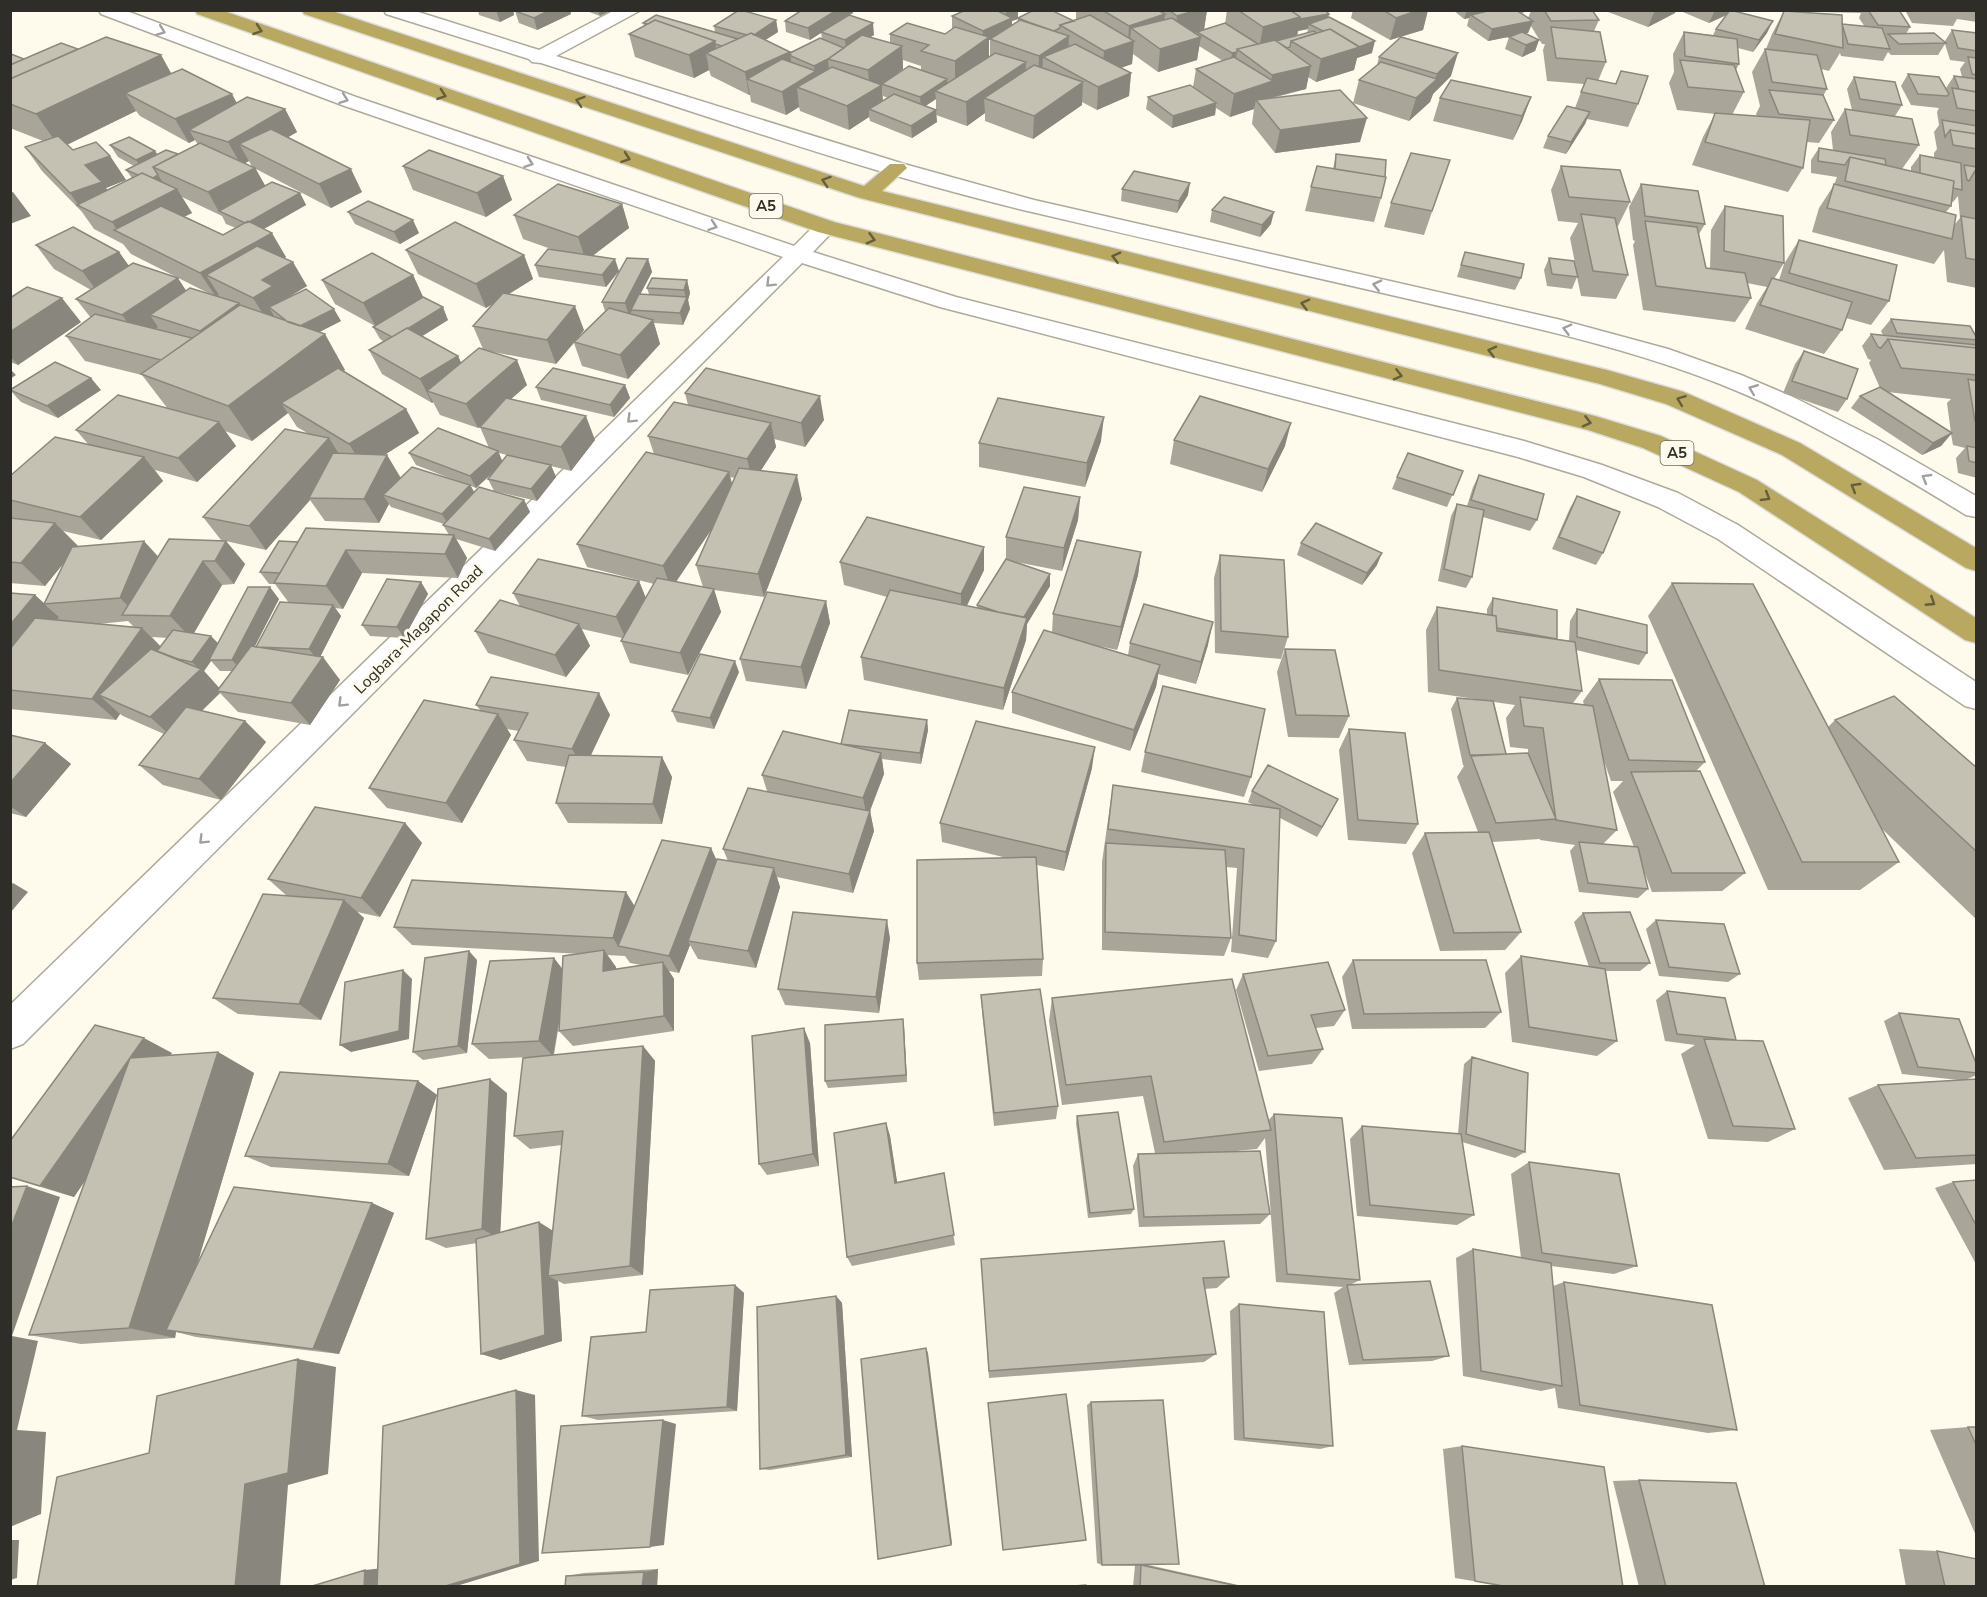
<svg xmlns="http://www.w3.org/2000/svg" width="1987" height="1597" viewBox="0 0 1987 1597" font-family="'Nunito Sans',sans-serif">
<rect width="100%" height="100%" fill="#fefbec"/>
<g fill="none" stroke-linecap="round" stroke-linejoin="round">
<defs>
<path id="minor" d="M 99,10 L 124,10 L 356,97 L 794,246 L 818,222 L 834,222 L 837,227 L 813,252 L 956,297 L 1524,441 L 1602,465 L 1678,493 L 1738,525 L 1976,682 L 1976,709 L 1965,706 L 1718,539 L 1658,507 L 1584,477 L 1518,457 L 940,307 L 802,263 L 23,1044 L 10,1049 L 10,1005 L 783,257 L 342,105 L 101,14 Z
M 384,10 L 412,10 L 539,50 L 615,10 L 641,10 L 556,56 L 904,164 L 1034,200 L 1561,320 L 1668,349 L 1741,375 L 1793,397 L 1877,439 L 1976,496 L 1976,517 L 1966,515 C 1887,467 1806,418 1720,384 C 1624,346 1522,325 1422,302 C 1292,272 1162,243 1032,212 C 867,173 703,114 541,63 L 532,62 L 529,59 L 386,14 Z"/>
<path id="highway" d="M 195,10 L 221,10 L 834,222 L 1595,416 L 1661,436 L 1757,480 L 1976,618 L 1976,643 L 1965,640 L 1739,492 L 1643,448 L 1588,430 L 818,232 L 197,14 Z
M 302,10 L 329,10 L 864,186 L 890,164 L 904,164 L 907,168 L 882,191 L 1607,370 L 1684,392 L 1800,443 L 1976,548 L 1976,571 L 1966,568 L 1782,455 L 1666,404 L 1600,384 L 860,198 L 304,14 Z"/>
</defs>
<use href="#minor" stroke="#adaa9c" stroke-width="3"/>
<use href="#highway" stroke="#dedddc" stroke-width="3"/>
<use href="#minor" fill="#fff" fill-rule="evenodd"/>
<use href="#highway" fill="#b8a860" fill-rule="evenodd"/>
</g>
<path fill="#a9a699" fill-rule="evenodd" d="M 478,10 L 513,10 L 514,15 L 500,22 L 479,15 Z
M 517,10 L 570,10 L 571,14 L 537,30 L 519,23 L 515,11 Z
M 584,10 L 612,10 L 600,16 Z
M 802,10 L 853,10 L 853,13 L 849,15 L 874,35 L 870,37 L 890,43 L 890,34 L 945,34 L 953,28 L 952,28 L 952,16 L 966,10 L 1018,10 L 1018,17 L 1074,21 L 1077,20 L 1076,19 L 1076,10 L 1207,10 L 1204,29 L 1225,24 L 1227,10 L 1325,10 L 1328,18 L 1372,53 L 1357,58 L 1354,70 L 1316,82 L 1308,77 L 1306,89 L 1269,99 L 1360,142 L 1275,153 L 1252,124 L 1254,109 L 1230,117 L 1216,108 L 1215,115 L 1172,128 L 1146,109 L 1148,97 L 1193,87 L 1196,69 L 1223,61 L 1199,46 L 1197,60 L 1158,72 L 1133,54 L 1132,64 L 1121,68 L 1131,73 L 1129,96 L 1097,110 L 1082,102 L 1082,105 L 1033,139 L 985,121 L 985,113 L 967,126 L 936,115 L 937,122 L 912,138 L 870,121 L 869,117 L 849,130 L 800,111 L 799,107 L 786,115 L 751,102 L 750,95 L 749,95 L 711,76 L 709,70 L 694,78 L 635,57 L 629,34 L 644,26 L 643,23 L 715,32 L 714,26 L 776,20 L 778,32 L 765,40 L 790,52 L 790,53 L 822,39 L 821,32 L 810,40 L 786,32 L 785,21 ZM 1018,19 L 1017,22 L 1012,25 L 1012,21 ZM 1308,29 L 1307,33 L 1297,36 L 1298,31 ZM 990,39 L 990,56 L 989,57 L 989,40 ZM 903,60 L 921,66 L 921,70 L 889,79 L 903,69 ZM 882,85 L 883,96 L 888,98 L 883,101 ZM 936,99 L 936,110 L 925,106 Z
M 1353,10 L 1428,10 L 1423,30 L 1390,40 L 1351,18 Z
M 1453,10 L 1592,10 L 1599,20 L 1594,31 L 1606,62 L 1598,81 L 1615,84 L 1621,71 L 1638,104 L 1628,127 L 1587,119 L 1585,124 L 1566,154 L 1543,148 L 1548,136 L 1575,108 L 1584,84 L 1547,81 L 1543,50 L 1545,44 L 1542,44 L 1531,26 L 1528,33 L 1525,33 L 1539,40 L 1535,51 L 1522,57 L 1505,49 L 1509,37 L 1513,36 L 1488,41 L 1467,26 L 1469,18 L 1464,19 ZM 1531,11 L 1528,18 L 1520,13 Z
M 1609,10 L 1676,10 L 1675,13 L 1648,27 L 1608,12 Z
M 1678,10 L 1730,10 L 1767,33 L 1753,52 L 1738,48 L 1739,64 L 1736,70 L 1744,92 L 1732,115 L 1757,116 L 1756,114 L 1760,106 L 1752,72 L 1765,49 L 1766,49 L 1772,34 L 1784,11 L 1766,12 L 1764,10 L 1792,10 L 1784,11 L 1842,24 L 1865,27 L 1859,18 L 1861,13 L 1820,12 L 1819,10 L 1977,10 L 1977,22 L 1957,19 L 1953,26 L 1912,23 L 1906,12 L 1900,12 L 1910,27 L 1906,34 L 1945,43 L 1945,41 L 1952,30 L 1977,33 L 1977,288 L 1947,282 L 1944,250 L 1934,264 L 1812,232 L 1819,208 L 1834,185 L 1837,177 L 1811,173 L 1811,160 L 1819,148 L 1833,150 L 1831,132 L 1845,109 L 1852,110 L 1847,89 L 1854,77 L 1902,105 L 1895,116 L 1919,145 L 1902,169 L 1911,171 L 1911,167 L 1920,155 L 1934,157 L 1934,153 L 1937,149 L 1934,132 L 1939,125 L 1937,112 L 1939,108 L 1911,105 L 1901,86 L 1908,74 L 1948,93 L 1946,88 L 1954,76 L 1962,77 L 1960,69 L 1965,62 L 1950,60 L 1945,44 L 1938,55 L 1891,55 L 1888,52 L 1883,61 L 1841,56 L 1840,53 L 1829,71 L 1821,69 L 1827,89 L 1823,96 L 1834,120 L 1819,143 L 1807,142 L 1803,168 L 1788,192 L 1692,165 L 1703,137 L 1715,114 L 1677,110 L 1669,83 L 1674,72 L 1673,54 L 1684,32 L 1713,35 L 1716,29 L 1727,15 L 1709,23 ZM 1958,196 L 1960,218 L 1955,224 L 1946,212 L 1951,206 L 1952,202 L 1953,202 Z
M 78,49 L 161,55 L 171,74 L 237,103 L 285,109 L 297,132 L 288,137 L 362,192 L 331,208 L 256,169 L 265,186 L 300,193 L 306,205 L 264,229 L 286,257 L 284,258 L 307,286 L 287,298 L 341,321 L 319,332 L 345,370 L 343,371 L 406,409 L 419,433 L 384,455 L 387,455 L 401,478 L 457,481 L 416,465 L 409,453 L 489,448 L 480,427 L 484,423 L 478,428 L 440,415 L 433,402 L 432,403 L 382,374 L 369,350 L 383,341 L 380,339 L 373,327 L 375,326 L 335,304 L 322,280 L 413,275 L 423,297 L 448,320 L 422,336 L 458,356 L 461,363 L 483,349 L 473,326 L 492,304 L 486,308 L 418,274 L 406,250 L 524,255 L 533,279 L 509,294 L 584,330 L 576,340 L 605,311 L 602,302 L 648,259 L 652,272 L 640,294 L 649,294 L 647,288 L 687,280 L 690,293 L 688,300 L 690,309 L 683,325 L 654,323 L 660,344 L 628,379 L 582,366 L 574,343 L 556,364 L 488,351 L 527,385 L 511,399 L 595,440 L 571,471 L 551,466 L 556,477 L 537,501 L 494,491 L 488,479 L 494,472 L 476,488 L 471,486 L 474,492 L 524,500 L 530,512 L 495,551 L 456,539 L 467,558 L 458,578 L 362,573 L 343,609 L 335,608 L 341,616 L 320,657 L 340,680 L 310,725 L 238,712 L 220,693 L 202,711 L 245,721 L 266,742 L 221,800 L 163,785 L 139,765 L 164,734 L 123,716 L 120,714 L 116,720 L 10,709 L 10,593 L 35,595 L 59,617 L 44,604 L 64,562 L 45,586 L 10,583 L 10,518 L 11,518 L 10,517 L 10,476 L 88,444 L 76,430 L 168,409 L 142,375 L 85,361 L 66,336 L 91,318 L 76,299 L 91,290 L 54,269 L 36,245 L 119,252 L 129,266 L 186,290 L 210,294 L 131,254 L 123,244 L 94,229 L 82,212 L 42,171 L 25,147 L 43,141 L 10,128 L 10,54 L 24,59 ZM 136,111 L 140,116 L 189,143 L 195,140 L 198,145 L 178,154 L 157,154 L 155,151 L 110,145 L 118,157 L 134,166 L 126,170 L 132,178 L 107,190 L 106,188 L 126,180 L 110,156 L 73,150 L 67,145 ZM 249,161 L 252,167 L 245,163 ZM 182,197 L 222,216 L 226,224 L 236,228 L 223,235 L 184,216 L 192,213 ZM 288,413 L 297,427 L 309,434 L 203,517 L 221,540 L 266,550 L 310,500 L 325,521 L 379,523 L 389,504 L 391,507 L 444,524 L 443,525 L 449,535 L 298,542 L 260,572 L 269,584 L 275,584 L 289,603 L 256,647 L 255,646 L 279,599 L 218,643 L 194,633 L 222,585 L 234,584 L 245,564 L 226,541 L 158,557 L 78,546 L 63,531 L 101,540 L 163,481 L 155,470 L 197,482 L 236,446 L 225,431 L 252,441 ZM 499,453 L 507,455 L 502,461 ZM 128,621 L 134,627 L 99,624 ZM 152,637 L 168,638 L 161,647 ZM 211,661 L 220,671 L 232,671 L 219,688 L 204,671 Z
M 1379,57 L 1451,76 L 1433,94 L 1430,102 L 1409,121 L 1353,103 L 1359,80 L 1377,65 Z
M 1531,97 L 1522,121 L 1513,140 L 1433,121 L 1440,98 Z
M 1336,154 L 1381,198 L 1374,222 L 1305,211 L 1311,187 L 1333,169 Z
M 1450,160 L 1424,235 L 1384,227 L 1391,203 Z
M 403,166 L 503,176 L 512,200 L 486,217 L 413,190 Z
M 1561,166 L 1630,202 L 1618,226 L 1617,226 L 1628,275 L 1616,299 L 1581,296 L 1577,277 L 1572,289 L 1547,286 L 1544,270 L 1549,258 L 1576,268 L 1570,238 L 1578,223 L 1558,221 L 1551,190 Z
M 1641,184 L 1705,224 L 1699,234 L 1706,268 L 1710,268 L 1711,230 L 1725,206 L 1784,263 L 1774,279 L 1779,280 L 1784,264 L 1799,240 L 1889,301 L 1871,325 L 1846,318 L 1842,330 L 1824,354 L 1745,329 L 1757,303 L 1767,287 L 1747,283 L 1751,298 L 1735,322 L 1643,310 L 1633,245 L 1635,241 L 1633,240 L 1629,207 Z
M 1122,189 L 1188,195 L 1177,213 L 1121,201 Z
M 622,204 L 629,228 L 593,255 L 619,271 L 606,287 L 539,277 L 535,265 L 551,249 L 523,239 L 514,215 Z
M 1212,210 L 1271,224 L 1260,237 L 1210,222 Z
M 348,212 L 419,233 L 400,244 L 355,224 Z
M 1465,252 L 1521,278 L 1515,290 L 1457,277 Z
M 10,298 L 81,322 L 18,365 L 10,362 Z
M 1891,319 L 1977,338 L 1977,342 L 1974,345 L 1977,345 L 1977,478 L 1958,473 L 1956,458 L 1965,448 L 1953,445 L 1951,434 L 1941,446 L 1922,455 L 1851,408 L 1860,396 L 1880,388 L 1869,363 L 1871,360 L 1868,359 L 1862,346 L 1871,334 L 1883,335 L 1881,331 ZM 1887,392 L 1951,399 L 1947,403 L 1951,433 Z
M 1804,351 L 1847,399 L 1838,412 L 1783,393 L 1795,364 Z
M 625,385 L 630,398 L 614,417 L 541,400 L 536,387 Z
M 10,390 L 101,390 L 58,418 L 21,402 Z
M 685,393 L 824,420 L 805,447 L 774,439 L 776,447 L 760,471 L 802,499 L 764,597 L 714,590 L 721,612 L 688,675 L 630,663 L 621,641 L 622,638 L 582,629 L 590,646 L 566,677 L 488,653 L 475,631 L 520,606 L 513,593 L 639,581 L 646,598 L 654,584 L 587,567 L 577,544 L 654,454 L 648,436 L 688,405 ZM 730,477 L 735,478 L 732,485 ZM 712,528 L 696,565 L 703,587 L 676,582 Z
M 1174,440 L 1285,446 L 1262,492 L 1170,464 Z
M 1101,441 L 1085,487 L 979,467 L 979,443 Z
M 1463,471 L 1447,507 L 1392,489 L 1397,477 Z
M 1479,475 L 1537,520 L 1530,531 L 1483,517 L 1472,577 L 1466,588 L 1438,581 L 1451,516 L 1457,504 L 1467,506 L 1473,487 Z
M 1577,496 L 1603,553 L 1596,565 L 1552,549 L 1570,508 Z
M 1080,497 L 1078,520 L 1062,571 L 1011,561 L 1050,574 L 1050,586 L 1027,624 L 1026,640 L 1003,710 L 864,680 L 861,657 L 887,597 L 844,585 L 840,562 L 984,570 L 967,606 L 977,608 L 977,605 L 1006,560 L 1006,537 Z
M 1301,543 L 1377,565 L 1362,585 L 1297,555 Z
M 1141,552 L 1138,575 L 1117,650 L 1094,645 L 1128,655 L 1130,643 L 1208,645 L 1196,684 L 1158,674 L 1156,687 L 1130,751 L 1012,713 L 1012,692 L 1052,632 L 1053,614 Z
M 1220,555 L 1288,637 L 1281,659 L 1215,653 L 1214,578 Z
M 421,582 L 428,594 L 404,638 L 370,636 L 362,625 Z
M 1672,583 L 1828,727 L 1835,720 L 1977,768 L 1977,920 L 1880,827 L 1899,862 L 1860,890 L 1768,890 L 1648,616 Z
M 1493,598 L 1557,639 L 1569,641 L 1570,621 L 1577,609 L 1647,653 L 1639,665 L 1576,650 L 1582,691 L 1573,703 L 1584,705 L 1583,701 L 1599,679 L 1705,762 L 1696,771 L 1745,873 L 1722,891 L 1652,892 L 1644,871 L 1648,889 L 1638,898 L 1579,892 L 1570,851 L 1575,845 L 1540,840 L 1540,839 L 1492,842 L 1521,932 L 1505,950 L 1440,951 L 1412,853 L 1425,833 L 1478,832 L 1457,777 L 1464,766 L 1463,765 L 1451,709 L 1457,698 L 1482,700 L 1428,692 L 1426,630 L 1437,607 L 1487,614 L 1487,609 ZM 1494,702 L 1515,705 L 1506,718 L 1510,747 L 1528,749 L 1528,754 L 1506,754 ZM 1603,758 L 1611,781 L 1623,781 L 1613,792 L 1634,847 L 1603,844 L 1617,830 Z
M 826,601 L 830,623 L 806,689 L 746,681 L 740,659 Z
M 1285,649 L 1349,716 L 1339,738 L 1288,737 L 1277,672 Z
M 739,672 L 714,729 L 677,722 L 672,711 Z
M 476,705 L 610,715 L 590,756 L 662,757 L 672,777 L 662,824 L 568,823 L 556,803 L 566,767 L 527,761 L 514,740 L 519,731 L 507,729 L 511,735 L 462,823 L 387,808 L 369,788 L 480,710 Z
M 927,720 L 928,730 L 921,764 L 882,759 L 884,774 L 870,811 L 874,831 L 853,893 L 777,877 L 780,887 L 756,968 L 698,959 L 690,945 L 679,973 L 669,971 L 674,979 L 674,1031 L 573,1046 L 559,1031 L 560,1018 L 554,1055 L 643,1046 L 655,1061 L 643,1275 L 564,1284 L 558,1281 L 562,1341 L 500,1360 L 477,1243 L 446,1248 L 426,1239 L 507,1093 L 500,1233 L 553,1231 L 562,1145 L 530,1149 L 514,1136 L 531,1057 L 489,1059 L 472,1044 L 554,958 L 563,970 L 582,954 L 412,945 L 394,927 L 635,906 L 711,848 L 717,861 L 728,861 L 723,849 L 767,791 L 762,775 L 841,744 ZM 607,955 L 625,956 L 630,963 L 641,965 L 616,969 L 616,967 Z
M 1349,729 L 1418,824 L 1406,844 L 1348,840 L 1339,750 Z
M 10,735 L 45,743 L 71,764 L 26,817 L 10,813 Z
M 1145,752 L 1251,777 L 1244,797 L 1141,772 Z
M 1092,768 L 1064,871 L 1037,865 L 1043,959 L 1042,976 L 919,980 L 917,963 L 1007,858 L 942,842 L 940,823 Z
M 1113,785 L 1256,806 L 1248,802 L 1252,791 L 1338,799 L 1317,837 L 1280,818 L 1276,941 L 1268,958 L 1231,952 L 1237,868 L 1226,867 L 1231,938 L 1224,956 L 1102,950 L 1102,862 Z
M 405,823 L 422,843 L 380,917 L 357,912 L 364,918 L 321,1020 L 238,1014 L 213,998 L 287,896 L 268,879 Z
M 1583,913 L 1650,963 L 1640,971 L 1606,971 L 1617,1041 L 1597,1056 L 1512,1042 L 1505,973 L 1521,956 L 1589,967 L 1574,922 Z
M 1656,920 L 1740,974 L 1728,982 L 1659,976 L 1646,929 Z
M 890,938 L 879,1013 L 785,1005 L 778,989 Z
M 477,960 L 467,1053 L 423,1060 L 413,1052 Z
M 1353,960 L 1501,1012 L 1485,1028 L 1352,1029 L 1342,977 Z
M 1243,974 L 1345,1010 L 1334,1026 L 1316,1028 L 1323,1049 L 1312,1064 L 1259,1071 L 1236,990 Z
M 1667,991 L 1736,1040 L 1795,1129 L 1768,1142 L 1708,1139 L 1681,1054 L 1695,1045 L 1665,1041 L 1656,1000 Z
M 981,995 L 1058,1106 L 1056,1119 L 994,1126 L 982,1011 Z
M 1052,998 L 1268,1121 L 1274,1114 L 1360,1280 L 1352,1284 L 1449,1356 L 1432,1361 L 1349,1365 L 1334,1293 L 1343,1287 L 1276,1282 L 1265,1138 L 1257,1149 L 1225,1152 L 1270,1214 L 1260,1224 L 1139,1227 L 1133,1166 L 1138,1154 L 1155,1153 L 1143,1096 L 1062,1105 L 1049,1021 Z
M 1899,1013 L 1977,1066 L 1977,1075 L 1965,1080 L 1977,1079 L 1977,1164 L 1884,1170 L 1848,1098 L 1878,1085 L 1959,1080 L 1902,1074 L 1884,1021 Z
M 903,1019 L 904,1027 L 907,1082 L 828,1088 L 825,1081 Z
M 810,1043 L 819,1166 L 767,1175 L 759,1164 Z
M 218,1052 L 254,1073 L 197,1265 L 372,1203 L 394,1213 L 339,1354 L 196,1337 L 176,1332 L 175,1338 L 81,1344 L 29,1335 L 86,1179 L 74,1197 L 10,1178 L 10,1141 L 172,1053 L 170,1055 Z
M 1472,1057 L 1525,1152 L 1515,1158 L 1462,1142 L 1474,1215 L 1457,1225 L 1357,1216 L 1350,1139 L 1362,1126 L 1458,1134 L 1464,1064 Z
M 418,1081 L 437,1095 L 409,1176 L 271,1167 L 245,1156 Z
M 1077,1116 L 1134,1209 L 1131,1214 L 1088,1218 L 1076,1123 Z
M 886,1123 L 890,1136 L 897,1183 L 944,1173 L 955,1245 L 852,1266 L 847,1257 Z
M 1529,1162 L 1637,1266 L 1614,1274 L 1551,1266 L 1553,1286 L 1564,1282 L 1737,1430 L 1708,1433 L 1558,1408 L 1555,1388 L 1541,1391 L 1463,1376 L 1456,1258 L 1473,1249 L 1521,1258 L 1511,1174 Z
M 1977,1180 L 1977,1266 L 1935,1188 L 1953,1182 Z
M 981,1259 L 1229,1277 L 1217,1288 L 1204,1289 L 1216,1354 L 1204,1362 L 989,1378 Z
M 735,1285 L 744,1293 L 737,1411 L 598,1420 L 582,1416 L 646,1332 Z
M 836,1296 L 842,1303 L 852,1457 L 770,1470 L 760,1469 Z
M 1239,1304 L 1333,1446 L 1320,1449 L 1234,1440 L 1230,1311 Z
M 1091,1402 L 1144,1564 L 1247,1587 L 1133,1587 L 1135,1565 L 1102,1565 L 1097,1563 L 1087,1405 Z
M 1968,1427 L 1977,1427 L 1977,1538 L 1930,1430 Z
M 1462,1446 L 1509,1587 L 1455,1578 L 1443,1449 Z
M 1639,1480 L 1765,1587 L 1639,1587 L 1613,1481 Z
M 1899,1549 L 1937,1551 L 1977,1587 L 1906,1587 Z
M 658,1569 L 657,1587 L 565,1587 L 566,1576 L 584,1573 Z
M 1086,1584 L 1089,1587 L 1059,1587 Z"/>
<path fill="#89877d" d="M 496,10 L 513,10 L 514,15 L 500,22 Z
M 550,10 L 570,10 L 571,14 L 537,30 L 534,18 Z
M 598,10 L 612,10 L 600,16 Z
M 837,10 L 853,10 L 853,13 L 810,40 L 808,28 Z
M 1009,10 L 1018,10 L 1018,19 L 1012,21 L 1012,29 L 989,40 L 989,60 L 955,84 L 955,61 L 983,41 L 983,31 L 1006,21 L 1006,12 Z
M 1197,10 L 1207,10 L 1204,30 L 1175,39 L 1177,16 Z
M 1419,10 L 1428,10 L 1423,30 L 1390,40 L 1396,18 Z
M 1467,10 L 1498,10 L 1471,15 L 1469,18 L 1464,19 Z
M 1507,10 L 1531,10 L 1531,11 L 1505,15 Z
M 1655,10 L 1676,10 L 1675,13 L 1648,27 Z
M 1715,10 L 1730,10 L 1728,14 L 1709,23 Z
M 1165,14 L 1162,37 L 1131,28 L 1130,42 L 1134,41 L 1132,64 L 1102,74 L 1104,51 L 1128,43 L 1129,26 Z
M 1329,14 L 1327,26 L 1309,24 L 1308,29 L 1298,31 L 1296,40 L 1259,50 L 1263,27 L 1300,17 Z
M 776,20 L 778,32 L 753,48 L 751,36 Z
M 1533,21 L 1528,33 L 1488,41 L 1492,29 Z
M 1773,21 L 1767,33 L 1753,52 L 1759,40 Z
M 873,23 L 874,35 L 847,51 L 846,50 L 845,40 Z
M 1069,36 L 1068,59 L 1043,57 L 1042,76 L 1038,79 L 1039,56 Z
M 1201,37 L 1197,60 L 1158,72 L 1160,49 Z
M 1539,40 L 1535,51 L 1522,57 L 1526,45 Z
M 715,41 L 718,59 L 706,53 L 709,70 L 694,78 L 689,55 Z
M 1375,41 L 1372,53 L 1357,58 L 1354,70 L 1316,82 L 1321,59 Z
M 902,46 L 903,69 L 882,85 L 883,108 L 869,109 L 869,117 L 849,130 L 847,106 L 870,92 L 868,70 Z
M 790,52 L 793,75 L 747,79 L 750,95 L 749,95 L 745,72 Z
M 1237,52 L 1235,63 L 1230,65 L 1232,53 Z
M 1458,53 L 1451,76 L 1433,94 L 1430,102 L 1409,121 L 1416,98 L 1434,82 L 1437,74 Z
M 161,55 L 180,89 L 125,93 L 136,111 L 60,148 L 36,114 Z
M 828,59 L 829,71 L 797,87 L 799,107 L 786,115 L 782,92 L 815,72 L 814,66 Z
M 1026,62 L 1025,86 L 984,98 L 985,113 L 967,126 L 966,102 Z
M 1311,66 L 1306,89 L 1269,98 L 1268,105 L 1256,100 L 1254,109 L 1230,117 L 1234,94 L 1271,82 L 1272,75 Z
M 1131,73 L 1129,96 L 1097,110 L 1098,87 Z
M 947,79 L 948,90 L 935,91 L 936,99 L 921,109 L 920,97 Z
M 1083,82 L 1082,105 L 1033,139 L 1034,116 Z
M 232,94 L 245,118 L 189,130 L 195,140 L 189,143 L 175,119 Z
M 1531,97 L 1522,121 L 1513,140 L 1522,116 Z
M 1216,103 L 1215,115 L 1172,128 L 1173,116 Z
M 285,109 L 297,132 L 260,154 L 239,144 L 249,161 L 241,165 L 228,142 Z
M 936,110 L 937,122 L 912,138 L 911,126 Z
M 1590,112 L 1585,124 L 1566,154 L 1571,142 Z
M 1367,118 L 1360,142 L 1275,153 L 1280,130 Z
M 155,151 L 163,163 L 144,172 L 136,160 Z
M 110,156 L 126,180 L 106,188 L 118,206 L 79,206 L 70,193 L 85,165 Z
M 255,168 L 269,192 L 219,212 L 208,192 Z
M 351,169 L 362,192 L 331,208 L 319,184 Z
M 158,175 L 166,187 L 149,180 Z
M 503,176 L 512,200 L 486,217 L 477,193 Z
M 1190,183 L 1188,195 L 1177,213 L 1179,201 Z
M 177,189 L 192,213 L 137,241 L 119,233 L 112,222 Z
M 13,192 L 31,216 L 10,224 L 10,193 Z
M 300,193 L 306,205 L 253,235 L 246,223 Z
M 622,204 L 629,228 L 586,261 L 578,237 Z
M 1274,212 L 1271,224 L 1260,237 L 1262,225 Z
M 413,220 L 419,233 L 400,244 L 394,232 Z
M 272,233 L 286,257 L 232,288 L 206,275 L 219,295 L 216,297 L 200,273 Z
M 119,252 L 136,276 L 100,295 L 82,271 Z
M 524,255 L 533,279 L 486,308 L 476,284 Z
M 615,259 L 619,271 L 606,287 L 602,275 Z
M 648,259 L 652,272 L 629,316 L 625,303 Z
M 293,262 L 307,286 L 282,301 L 269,307 L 275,318 L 268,322 L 253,298 L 262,280 Z
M 413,275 L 424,299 L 376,327 L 363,303 Z
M 178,278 L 194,303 L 150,315 L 158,327 L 140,339 L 122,315 Z
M 687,280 L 690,293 L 688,300 L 690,309 L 683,325 L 680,313 L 686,299 L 684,290 Z
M 62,298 L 81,322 L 18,365 L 10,356 L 10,332 Z
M 239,303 L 254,327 L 216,355 L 200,331 Z
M 575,306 L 584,330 L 556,364 L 547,340 Z
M 443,307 L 448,320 L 400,350 L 394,338 Z
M 334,309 L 341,321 L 304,340 L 296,328 Z
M 653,320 L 660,344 L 628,379 L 620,355 Z
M 325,334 L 345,370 L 293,410 L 281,403 L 288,413 L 252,441 L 228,406 Z
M 458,356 L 469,380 L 427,391 L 433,402 L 432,403 L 420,379 Z
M 517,360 L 527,385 L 478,428 L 466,404 Z
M 10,369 L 16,375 L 10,379 Z
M 91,378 L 101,390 L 58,418 L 47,406 Z
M 625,385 L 630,398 L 614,417 L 610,405 Z
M 820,396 L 824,420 L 805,447 L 801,423 Z
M 406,409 L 419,433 L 364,468 L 349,444 Z
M 586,416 L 595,440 L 571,471 L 561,447 Z
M 1104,417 L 1101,441 L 1085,487 L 1087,463 Z
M 219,422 L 236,446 L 197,482 L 178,458 Z
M 771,423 L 776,447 L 753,483 L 747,459 Z
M 1291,423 L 1285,446 L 1262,492 L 1268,469 Z
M 1952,433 L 1941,446 L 1922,455 L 1933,443 Z
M 329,438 L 344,462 L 309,498 L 310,500 L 266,550 L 249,526 Z
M 498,451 L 503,463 L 476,488 L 470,476 Z
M 387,455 L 401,479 L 383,495 L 389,504 L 379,523 L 364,499 Z
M 144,457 L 163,481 L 101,540 L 80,517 Z
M 551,465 L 556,477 L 537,501 L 531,489 Z
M 729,472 L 735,495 L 671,589 L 663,566 Z
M 797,475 L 802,499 L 764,597 L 758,574 Z
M 470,485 L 477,497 L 449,526 L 442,514 Z
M 1080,497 L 1078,520 L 1062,571 L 1064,548 Z
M 524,500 L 530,512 L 495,551 L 489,539 Z
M 55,523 L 78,546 L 45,586 L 21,563 Z
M 454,535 L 467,558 L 458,578 L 445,554 Z
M 144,541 L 165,564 L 137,615 L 120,598 Z
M 226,541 L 245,564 L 234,584 L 215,561 Z
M 984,547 L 984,570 L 961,617 L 961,594 Z
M 346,550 L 362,573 L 343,609 L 326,586 Z
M 1141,552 L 1138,575 L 1117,650 L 1121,627 Z
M 1382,553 L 1377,565 L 1362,585 L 1367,573 Z
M 203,561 L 222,585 L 191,638 L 170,616 Z
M 1050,574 L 1050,586 L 1027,624 L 1026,640 L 1003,710 L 1004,688 L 1022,621 Z
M 639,581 L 648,604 L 626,639 L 616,617 Z
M 421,582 L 428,594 L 404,638 L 397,627 Z
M 270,587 L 279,599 L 242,671 L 232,660 Z
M 714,589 L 721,612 L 688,675 L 680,653 Z
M 35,595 L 59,617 L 14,676 L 10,672 L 10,625 Z
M 826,601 L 830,623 L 806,689 L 801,667 Z
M 333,605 L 341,616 L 318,661 L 309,649 Z
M 1213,622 L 1208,645 L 1196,684 L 1201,662 Z
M 579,624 L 590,646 L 566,677 L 555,655 Z
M 142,628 L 164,650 L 99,695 L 120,714 L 116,720 L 92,699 Z
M 211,636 L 222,647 L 209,660 L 211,661 L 204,671 L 222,691 L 217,691 L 220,693 L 173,738 L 150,717 L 200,670 L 192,662 Z
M 323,657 L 340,680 L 310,725 L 291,703 Z
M 735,661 L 739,672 L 714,729 L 710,718 Z
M 1160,665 L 1156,687 L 1130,751 L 1134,730 Z
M 599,693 L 610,715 L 584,770 L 572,749 Z
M 498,714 L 511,735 L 462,823 L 446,803 Z
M 927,720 L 928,730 L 921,764 L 920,753 Z
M 245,721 L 266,742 L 221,800 L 199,779 Z
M 45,743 L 71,764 L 26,817 L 10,806 L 10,783 Z
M 1095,747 L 1092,768 L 1064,871 L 1066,852 Z
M 881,753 L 884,774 L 867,818 L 863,798 Z
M 662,757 L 672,777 L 662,824 L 653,804 Z
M 1338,799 L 1333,809 L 1317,837 L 1322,827 Z
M 870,811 L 874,831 L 853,893 L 849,874 Z
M 405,823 L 422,843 L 380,917 L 361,898 Z
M 711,848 L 720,868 L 688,941 L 690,945 L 679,973 L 669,956 Z
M 774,868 L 780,887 L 756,968 L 748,951 Z
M 13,883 L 28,892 L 10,913 L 10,885 Z
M 626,892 L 637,910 L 618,946 L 613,938 Z
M 344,900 L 364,918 L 321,1020 L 299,1004 Z
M 887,920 L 890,938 L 879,1013 L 876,997 Z
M 604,950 L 616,967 L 615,988 L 603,971 Z
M 469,951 L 477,960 L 467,1053 L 458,1046 Z
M 554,958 L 567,975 L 553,1056 L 539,1041 Z
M 663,962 L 674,979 L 674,1031 L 664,1016 Z
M 403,970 L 412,979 L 409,1039 L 351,1052 L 340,1045 Z
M 903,1019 L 904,1027 L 907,1082 L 906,1075 Z
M 804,1028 L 810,1043 L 819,1166 L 813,1154 Z
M 144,1038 L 172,1053 L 74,1197 L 40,1186 Z
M 643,1046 L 655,1061 L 643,1275 L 630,1266 Z
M 218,1052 L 254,1073 L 177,1332 L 166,1330 L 176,1332 L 175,1338 L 129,1328 Z
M 490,1079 L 507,1093 L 500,1239 L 482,1229 Z
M 418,1081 L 437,1095 L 409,1176 L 388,1164 Z
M 886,1123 L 890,1136 L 899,1194 L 895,1183 Z
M 27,1186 L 60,1197 L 12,1336 L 38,1341 L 17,1430 L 46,1432 L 41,1514 L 10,1527 L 10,1230 Z
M 372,1203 L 394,1213 L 339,1354 L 313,1349 Z
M 539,1222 L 555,1232 L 548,1276 L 558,1281 L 562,1341 L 500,1360 L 481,1354 Z
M 735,1285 L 744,1293 L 737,1411 L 727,1407 Z
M 836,1296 L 842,1303 L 852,1457 L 846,1455 Z
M 926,1348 L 928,1353 L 952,1543 L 951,1545 Z
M 298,1359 L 336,1367 L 328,1474 L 288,1485 L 280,1587 L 235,1587 L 245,1484 Z
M 516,1390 L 535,1395 L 539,1561 L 453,1587 L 442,1587 Z
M 663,1420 L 676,1424 L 664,1545 L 650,1547 Z
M 10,1540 L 19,1540 L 17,1578 L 10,1580 Z
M 402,1566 L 402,1587 L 364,1587 L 365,1570 Z
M 658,1569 L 657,1587 L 642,1587 L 644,1572 Z"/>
<path fill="#c4c1b2" stroke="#89877d" stroke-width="1.5" d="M 517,10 L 550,10 L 534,18 L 515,11 Z
M 739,10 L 741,10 L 776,20 L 754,35 L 751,33 L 747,35 L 714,26 Z
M 802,10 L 837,10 L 808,28 L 785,21 Z
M 966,10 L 996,10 L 1012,18 L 983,31 L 952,16 Z
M 1034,10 L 1051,10 L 1074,21 L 1060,25 L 1060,28 L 1054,31 L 1028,22 L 1018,18 Z
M 1102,10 L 1158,10 L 1165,14 L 1129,26 Z
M 1169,10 L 1197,10 L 1177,16 Z
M 1238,10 L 1290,10 L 1300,17 L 1263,27 Z
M 1290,10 L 1325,10 L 1329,14 L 1300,19 L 1300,17 Z
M 1383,10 L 1419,10 L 1396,18 Z
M 1492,10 L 1516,10 L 1533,21 L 1492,29 L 1471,15 Z
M 1544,10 L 1592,10 L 1599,20 L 1551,21 Z
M 1730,10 L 1773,21 L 1759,40 L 1716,29 Z
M 1868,10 L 1899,10 L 1910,27 L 1878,25 Z
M 1784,11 L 1842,15 L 1843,48 L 1775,34 Z
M 656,15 L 738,39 L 722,46 L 715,44 L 715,41 L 655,20 L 648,24 L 643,23 Z
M 849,15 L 873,23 L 845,40 L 821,32 Z
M 1090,15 L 1134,41 L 1104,51 L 1060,25 Z
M 1329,17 L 1375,41 L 1359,47 L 1330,29 L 1323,31 L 1309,24 Z
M 1172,18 L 1201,37 L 1160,49 L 1131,28 Z
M 655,20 L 715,41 L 689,55 L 629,34 Z
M 1020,20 L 1069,36 L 1039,56 L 990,39 Z
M 907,23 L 945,34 L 955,27 L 989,37 L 955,61 L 921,51 L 929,45 L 890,34 Z
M 1225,23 L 1258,44 L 1237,49 L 1237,52 L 1232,53 L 1197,32 Z
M 1842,24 L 1882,28 L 1890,49 L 1848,44 Z
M 1551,27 L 1600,32 L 1606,62 L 1556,58 Z
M 1330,29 L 1360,47 L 1321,59 L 1291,41 Z
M 1952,30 L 1977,33 L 1977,51 L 1958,48 Z
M 1314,31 L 1316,33 L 1291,41 L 1290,47 L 1287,48 L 1276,41 Z
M 1522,32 L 1539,40 L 1526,45 L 1509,37 Z
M 1684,32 L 1737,39 L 1739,64 L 1685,56 Z
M 751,33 L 790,52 L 745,72 L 706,53 Z
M 1934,33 L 1946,43 L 1899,44 L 1888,34 Z
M 862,35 L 902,46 L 868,70 L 828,59 Z
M 106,37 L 161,55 L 36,114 L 10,104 L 10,79 Z
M 1401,37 L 1458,53 L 1437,74 L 1379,57 Z
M 820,38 L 844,48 L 828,59 L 814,66 L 791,56 L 790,53 Z
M 1275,40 L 1311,66 L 1272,75 L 1237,49 Z
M 61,43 L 78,49 L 10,79 L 10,65 Z
M 1075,44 L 1131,73 L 1098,87 L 1043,57 Z
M 1765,49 L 1817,55 L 1827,89 L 1772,82 Z
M 995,53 L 1026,62 L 966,102 L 935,91 Z
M 10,54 L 11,54 L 24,59 L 10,65 Z
M 1234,57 L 1273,81 L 1234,94 L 1196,69 Z
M 1968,57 L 1977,58 L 1977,75 L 1972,74 Z
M 782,59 L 816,71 L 782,92 L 747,79 Z
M 1680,60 L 1734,65 L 1744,92 L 1688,87 Z
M 1381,62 L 1437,79 L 1416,98 L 1359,80 Z
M 1034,65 L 1083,82 L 1034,116 L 984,98 Z
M 909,66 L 947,79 L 920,97 L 882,84 Z
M 832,67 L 882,85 L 847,106 L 797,87 Z
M 182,69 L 232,94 L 175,119 L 125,93 Z
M 1621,71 L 1648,76 L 1638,104 L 1581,92 L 1587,78 L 1616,84 Z
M 1908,74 L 1939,77 L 1949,94 L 1947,96 L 1918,94 Z
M 1954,76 L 1977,79 L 1977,92 L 1959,89 Z
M 1854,77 L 1895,82 L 1902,105 L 1860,99 Z
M 1451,80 L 1531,97 L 1522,116 L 1440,98 Z
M 1190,85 L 1216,103 L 1173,116 L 1148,97 Z
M 1952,88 L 1977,92 L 1977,111 L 1957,108 Z
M 1340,90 L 1367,118 L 1280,130 L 1256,100 Z
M 1769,90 L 1823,95 L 1834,120 L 1779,114 Z
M 894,94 L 936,110 L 911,126 L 869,109 Z
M 247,97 L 285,109 L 228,142 L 189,130 Z
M 1567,106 L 1590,112 L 1571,142 L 1548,136 Z
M 1845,109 L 1912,119 L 1919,145 L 1850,135 Z
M 1715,113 L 1810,120 L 1803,168 L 1705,142 Z
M 1942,120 L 1977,126 L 1977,134 L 1950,130 L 1945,137 Z
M 271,129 L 351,169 L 319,184 L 239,144 Z
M 1950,130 L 1977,134 L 1977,149 L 1953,145 Z
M 58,136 L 73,150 L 96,142 L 110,156 L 85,165 L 102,182 L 70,193 L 25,147 Z
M 129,137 L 155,151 L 136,160 L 110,145 Z
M 200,143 L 255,168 L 208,192 L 153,167 Z
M 1819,148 L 1885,159 L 1886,165 L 1850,157 L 1845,165 L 1818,161 Z
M 166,150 L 178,154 L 153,167 L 158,175 L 153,178 L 142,173 L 138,175 L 126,170 Z
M 429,150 L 503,176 L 477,193 L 403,166 Z
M 1411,153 L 1450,160 L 1432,211 L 1391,203 Z
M 1336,154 L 1386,160 L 1385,177 L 1335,169 Z
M 1920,155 L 1961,163 L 1962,190 L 1953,188 L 1954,181 L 1920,173 Z
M 1850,157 L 1954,181 L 1951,206 L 1845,181 Z
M 1964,165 L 1977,167 L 1977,172 L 1975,171 L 1969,181 L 1967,180 Z
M 1317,166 L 1386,177 L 1381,198 L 1311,187 Z
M 1561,166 L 1620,170 L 1630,202 L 1569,197 Z
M 1134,171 L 1190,183 L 1179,201 L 1122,189 Z
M 142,173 L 177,189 L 112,222 L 77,205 Z
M 272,182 L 300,193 L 249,222 L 245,223 L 219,211 Z
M 558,184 L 622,204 L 578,237 L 514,215 Z
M 1641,184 L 1698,191 L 1705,224 L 1645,216 Z
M 1834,184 L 1956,215 L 1952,239 L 1827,208 Z
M 1224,197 L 1274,212 L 1262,225 L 1212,210 Z
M 368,201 L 413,220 L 394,232 L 348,212 Z
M 161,206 L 223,235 L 248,221 L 272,233 L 200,273 L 114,230 Z
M 1725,206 L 1783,216 L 1784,263 L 1724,251 Z
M 1581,214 L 1615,218 L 1628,275 L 1593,271 Z
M 1961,216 L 1977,219 L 1977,260 L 1966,258 Z
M 1645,221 L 1697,227 L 1706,268 L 1745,273 L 1751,298 L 1656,286 Z
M 455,222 L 524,255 L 476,284 L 406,250 Z
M 73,227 L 119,252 L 82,271 L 36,245 Z
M 1799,240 L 1897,265 L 1889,301 L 1789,273 Z
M 257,246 L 293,262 L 262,280 L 273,286 L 253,298 L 206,275 Z
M 548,249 L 615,259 L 602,275 L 535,265 Z
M 1465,252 L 1524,264 L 1521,278 L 1461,265 Z
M 372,253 L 413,275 L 363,303 L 322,280 Z
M 627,258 L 648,259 L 625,303 L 602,302 Z
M 1549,258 L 1574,261 L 1578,277 L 1552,274 Z
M 133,263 L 178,278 L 122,315 L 76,299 Z
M 652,278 L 687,280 L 684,290 L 647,288 Z
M 1772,278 L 1852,302 L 1842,330 L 1760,305 Z
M 27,287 L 62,298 L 10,332 L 10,298 Z
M 190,288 L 239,303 L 200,331 L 150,315 Z
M 306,289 L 334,309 L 300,326 L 288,322 L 269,307 Z
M 503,293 L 575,306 L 547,340 L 473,326 Z
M 639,294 L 687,297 L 680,313 L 631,310 Z
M 423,297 L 443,307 L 409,328 L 407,328 L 392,337 L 373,327 Z
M 240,305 L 325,334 L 228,406 L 141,374 Z
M 609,308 L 653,320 L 620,355 L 574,342 Z
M 95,314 L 192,338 L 161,360 L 66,336 Z
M 1891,319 L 1970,326 L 1977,338 L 1977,340 L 1897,333 Z
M 407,328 L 458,356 L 420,379 L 369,350 Z
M 1871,334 L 1977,345 L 1977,348 L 1888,339 L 1881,348 L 1878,347 Z
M 1888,339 L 1977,348 L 1977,375 L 1901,368 Z
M 479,348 L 517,360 L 466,404 L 427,391 Z
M 1804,351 L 1858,369 L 1847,399 L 1792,381 Z
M 55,362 L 91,378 L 47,406 L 10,390 Z
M 338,368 L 406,409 L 349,444 L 281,403 Z
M 553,368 L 625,385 L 610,405 L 536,387 Z
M 706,368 L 820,396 L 801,423 L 685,393 Z
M 1968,379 L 1977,381 L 1977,422 L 1975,421 Z
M 1880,387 L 1952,433 L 1933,443 L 1860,396 Z
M 118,395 L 219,422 L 178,458 L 76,430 Z
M 1200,396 L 1291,423 L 1268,469 L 1174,440 Z
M 506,398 L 586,416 L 561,447 L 480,427 Z
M 998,398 L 1104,417 L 1087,463 L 979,443 Z
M 674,402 L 771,423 L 747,459 L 648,436 Z
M 438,428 L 498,451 L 470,476 L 409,453 Z
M 285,429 L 329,438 L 249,526 L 203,517 Z
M 55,437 L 144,457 L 80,517 L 10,500 L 10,476 Z
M 1967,446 L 1977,448 L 1977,463 L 1969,461 Z
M 646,452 L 729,472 L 663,566 L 577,544 Z
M 333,453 L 387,455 L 364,499 L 309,498 Z
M 1408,453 L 1463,471 L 1453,495 L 1397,477 Z
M 507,455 L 551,465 L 531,489 L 488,479 Z
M 412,467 L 470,485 L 442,514 L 383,495 Z
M 739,468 L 797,475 L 758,574 L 696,565 Z
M 1479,475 L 1544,494 L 1537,520 L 1471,500 Z
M 479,487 L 524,500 L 489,539 L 443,525 Z
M 1024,487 L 1080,497 L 1064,548 L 1006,537 Z
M 1577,496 L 1620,512 L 1603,553 L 1559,537 Z
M 1457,504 L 1484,510 L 1472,577 L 1444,569 Z
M 867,517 L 984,547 L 961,594 L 840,562 Z
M 10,518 L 55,523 L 21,563 L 10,562 Z
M 1316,523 L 1382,553 L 1367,573 L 1301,543 Z
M 306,528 L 454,535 L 445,554 L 346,550 L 326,586 L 274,583 Z
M 169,539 L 226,541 L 215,561 L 203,561 L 170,616 L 122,615 Z
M 1077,540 L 1141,552 L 1121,627 L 1053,614 Z
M 144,541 L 120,598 L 44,604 L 72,547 Z
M 279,541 L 298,542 L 280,573 L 260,572 Z
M 1220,555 L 1284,560 L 1288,637 L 1221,631 Z
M 538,559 L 639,581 L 616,617 L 513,593 Z
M 1006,559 L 1050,574 L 1024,617 L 998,612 L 977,605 Z
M 657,578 L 714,589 L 680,653 L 621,641 Z
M 387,579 L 421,582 L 397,627 L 362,625 Z
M 1672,583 L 1753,584 L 1899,862 L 1802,862 Z
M 248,587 L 270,587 L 232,660 L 209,660 Z
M 890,590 L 1027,618 L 1004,688 L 861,657 Z
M 767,592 L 826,601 L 801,667 L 740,659 Z
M 10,593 L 35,595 L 10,625 Z
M 1493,598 L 1557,610 L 1557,639 L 1497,628 L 1496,616 L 1492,615 Z
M 500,600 L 579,624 L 555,655 L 475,631 Z
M 280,602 L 333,605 L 309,649 L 256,647 Z
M 1144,604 L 1213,622 L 1201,662 L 1130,643 Z
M 1437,607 L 1496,616 L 1497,631 L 1575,642 L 1582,691 L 1439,670 Z
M 1577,609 L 1647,625 L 1647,653 L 1577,637 Z
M 35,618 L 142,628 L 92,699 L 10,690 L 10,649 Z
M 173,630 L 211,636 L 192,662 L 178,659 L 157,651 Z
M 1044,630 L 1160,665 L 1134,730 L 1012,692 Z
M 251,646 L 323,657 L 291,703 L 217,691 Z
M 151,649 L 201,669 L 150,717 L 99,695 Z
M 1285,649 L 1335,650 L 1349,716 L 1296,715 Z
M 700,654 L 735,661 L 710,718 L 672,711 Z
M 491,677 L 599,693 L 572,749 L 514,740 L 528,713 L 476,705 Z
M 1599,679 L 1672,680 L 1705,762 L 1629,760 Z
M 1163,686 L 1265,709 L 1251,777 L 1145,752 Z
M 1894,696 L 1977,768 L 1977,852 L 1835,720 Z
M 1520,697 L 1593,706 L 1617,830 L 1556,820 L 1543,728 L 1524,726 Z
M 1457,698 L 1493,701 L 1506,754 L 1477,755 L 1470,755 Z
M 424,700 L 498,714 L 446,803 L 369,788 Z
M 186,707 L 245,721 L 199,779 L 139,765 Z
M 849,710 L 927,720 L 920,753 L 841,744 Z
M 976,721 L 1095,747 L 1066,852 L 940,823 Z
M 1349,729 L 1405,733 L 1418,824 L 1358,820 Z
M 783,731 L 881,753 L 863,798 L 762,775 Z
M 10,735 L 45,743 L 10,783 Z
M 1528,753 L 1556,819 L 1496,823 L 1471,756 Z
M 569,755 L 662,757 L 653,804 L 556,803 Z
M 1268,765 L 1338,799 L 1322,827 L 1252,791 Z
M 1700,771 L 1745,873 L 1672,873 L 1631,772 Z
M 1113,785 L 1280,809 L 1276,941 L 1239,935 L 1244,849 L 1108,829 Z
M 748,788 L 870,811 L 849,874 L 723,849 Z
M 315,807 L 405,823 L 361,898 L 268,879 Z
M 1489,832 L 1521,932 L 1454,933 L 1425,833 Z
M 662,840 L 711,848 L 669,956 L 618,946 Z
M 1579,842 L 1638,847 L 1648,889 L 1588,883 Z
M 1106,843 L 1225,850 L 1231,938 L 1105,932 Z
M 1036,857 L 1043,959 L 917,963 L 917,860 Z
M 717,859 L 774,868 L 748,951 L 688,941 Z
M 412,880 L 626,892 L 613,938 L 394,927 Z
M 263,894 L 344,900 L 299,1004 L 213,998 Z
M 793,912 L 887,920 L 876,997 L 778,989 Z
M 1630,912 L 1650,963 L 1600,963 L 1583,913 Z
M 1656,920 L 1724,924 L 1740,974 L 1669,967 Z
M 604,950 L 603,971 L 663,962 L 664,1016 L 559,1031 L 563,956 Z
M 469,951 L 458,1046 L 413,1052 L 425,958 Z
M 1521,956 L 1605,969 L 1617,1041 L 1529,1027 Z
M 554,958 L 539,1041 L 472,1044 L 490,961 Z
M 1353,960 L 1486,960 L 1501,1012 L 1364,1014 Z
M 1328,962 L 1345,1010 L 1311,1015 L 1323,1049 L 1268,1056 L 1243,974 Z
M 403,970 L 399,1031 L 340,1045 L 345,982 Z
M 1232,979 L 1271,1130 L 1164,1142 L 1151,1076 L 1066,1085 L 1052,998 Z
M 1040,989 L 1058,1106 L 994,1113 L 981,995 Z
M 1667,991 L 1725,998 L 1736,1040 L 1677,1034 Z
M 1899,1013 L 1959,1019 L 1977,1066 L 1977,1073 L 1918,1067 Z
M 903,1019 L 906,1075 L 825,1081 L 825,1025 Z
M 95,1025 L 144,1038 L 40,1186 L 10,1177 L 10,1141 Z
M 804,1028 L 813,1154 L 759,1164 L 752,1036 Z
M 1704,1039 L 1763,1041 L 1795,1129 L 1733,1126 Z
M 643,1046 L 630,1266 L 548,1276 L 563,1131 L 514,1136 L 523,1058 Z
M 218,1052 L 129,1328 L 29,1335 L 130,1058 Z
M 1472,1057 L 1528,1073 L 1525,1152 L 1466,1134 Z
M 280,1072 L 418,1081 L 388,1164 L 245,1156 Z
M 490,1079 L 482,1229 L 426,1239 L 438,1089 Z
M 1977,1079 L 1977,1155 L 1916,1158 L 1878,1085 Z
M 1118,1112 L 1134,1209 L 1090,1213 L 1077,1116 Z
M 1274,1114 L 1342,1118 L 1360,1280 L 1287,1274 Z
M 886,1123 L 895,1183 L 944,1173 L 954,1235 L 847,1257 L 834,1133 Z
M 1362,1126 L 1461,1134 L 1474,1215 L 1370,1205 Z
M 1260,1151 L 1270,1214 L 1144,1217 L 1138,1154 Z
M 1529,1162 L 1619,1174 L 1637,1266 L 1542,1253 Z
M 1977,1180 L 1977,1227 L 1953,1182 Z
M 27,1186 L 10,1230 L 10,1187 Z
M 234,1187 L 372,1203 L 313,1349 L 166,1330 Z
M 539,1222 L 545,1335 L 481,1354 L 476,1239 Z
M 1224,1241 L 1229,1277 L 1203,1278 L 1216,1354 L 989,1371 L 981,1259 Z
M 1473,1249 L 1551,1263 L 1562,1386 L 1481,1371 Z
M 1430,1281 L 1449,1356 L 1363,1360 L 1347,1285 Z
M 1564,1282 L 1712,1305 L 1737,1430 L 1580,1405 Z
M 735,1285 L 727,1407 L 582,1416 L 591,1337 L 646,1332 L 650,1290 Z
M 836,1296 L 846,1455 L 760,1469 L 757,1307 Z
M 1239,1304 L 1324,1312 L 1333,1446 L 1244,1438 Z
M 926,1348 L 951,1545 L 878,1559 L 861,1359 Z
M 298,1359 L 288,1473 L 245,1484 L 235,1587 L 37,1587 L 57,1477 L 149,1453 L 157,1396 Z
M 516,1390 L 520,1564 L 442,1587 L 377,1587 L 383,1426 Z
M 1066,1394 L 1086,1540 L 1003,1550 L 988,1403 Z
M 1163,1400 L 1179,1564 L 1102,1565 L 1091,1402 Z
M 663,1420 L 650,1547 L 542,1553 L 561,1426 Z
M 1968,1427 L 1977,1427 L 1977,1447 Z
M 1462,1446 L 1604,1467 L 1623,1587 L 1509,1587 L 1475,1581 Z
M 1639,1480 L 1736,1483 L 1765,1587 L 1666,1587 Z
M 1937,1551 L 1977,1559 L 1977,1587 L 1945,1587 Z
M 1141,1565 L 1242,1587 L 1140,1587 Z
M 365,1570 L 364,1587 L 309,1587 Z
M 644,1572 L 642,1587 L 565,1587 L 566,1576 Z"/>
<defs><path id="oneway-chevron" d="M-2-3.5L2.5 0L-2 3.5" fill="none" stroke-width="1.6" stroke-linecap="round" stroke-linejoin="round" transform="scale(1.5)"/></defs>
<g stroke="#655e3e">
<use href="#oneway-chevron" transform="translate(258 30) rotate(19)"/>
<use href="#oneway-chevron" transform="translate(442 95) rotate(19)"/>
<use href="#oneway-chevron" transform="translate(580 101) rotate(-162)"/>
<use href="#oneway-chevron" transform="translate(626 158) rotate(19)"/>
<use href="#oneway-chevron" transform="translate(826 181) rotate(-162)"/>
<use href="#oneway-chevron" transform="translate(871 239) rotate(15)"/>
<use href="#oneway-chevron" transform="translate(1116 257) rotate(-166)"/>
<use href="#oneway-chevron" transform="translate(1305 304) rotate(-166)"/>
<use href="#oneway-chevron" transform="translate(1492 351) rotate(-166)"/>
<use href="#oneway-chevron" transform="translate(1398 375) rotate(14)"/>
<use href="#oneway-chevron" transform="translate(1681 400) rotate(-159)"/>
<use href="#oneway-chevron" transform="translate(1587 422) rotate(14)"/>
<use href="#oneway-chevron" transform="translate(1855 487) rotate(-149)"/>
<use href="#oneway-chevron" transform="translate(1766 497) rotate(31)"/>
<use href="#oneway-chevron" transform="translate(1931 602) rotate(33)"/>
</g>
<g stroke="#a1a09e">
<use href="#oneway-chevron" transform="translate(161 31) rotate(21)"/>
<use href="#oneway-chevron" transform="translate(344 99) rotate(20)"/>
<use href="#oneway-chevron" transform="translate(529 163) rotate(19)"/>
<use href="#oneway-chevron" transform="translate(713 226) rotate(19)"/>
<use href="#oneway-chevron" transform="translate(770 283) rotate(135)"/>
<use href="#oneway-chevron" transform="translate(1377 285) rotate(-167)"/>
<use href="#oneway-chevron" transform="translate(1567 329) rotate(-165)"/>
<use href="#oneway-chevron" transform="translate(1753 389) rotate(-158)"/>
<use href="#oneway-chevron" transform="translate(631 419) rotate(135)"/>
<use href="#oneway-chevron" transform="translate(1926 478) rotate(-150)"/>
<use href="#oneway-chevron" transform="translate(342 703) rotate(135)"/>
<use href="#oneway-chevron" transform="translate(203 840) rotate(135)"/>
</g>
<g text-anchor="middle" stroke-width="6" stroke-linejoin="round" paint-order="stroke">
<g fill="#fefbec" stroke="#6c6b62" stroke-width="1.5">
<rect x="749.5" y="194" width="33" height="24" rx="4.5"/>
<rect x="1660.5" y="441" width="33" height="24" rx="4.5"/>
</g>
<g font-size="15" font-weight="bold" fill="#2e2d27">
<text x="766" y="211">A5</text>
<text x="1677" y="458">A5</text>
</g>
<g font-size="16" fill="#2e2d27" stroke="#fefbec">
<text transform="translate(418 629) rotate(-45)" y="6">Logbara-Magapon Road</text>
</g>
</g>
<rect width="1987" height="1597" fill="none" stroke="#2e2d27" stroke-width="24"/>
</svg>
